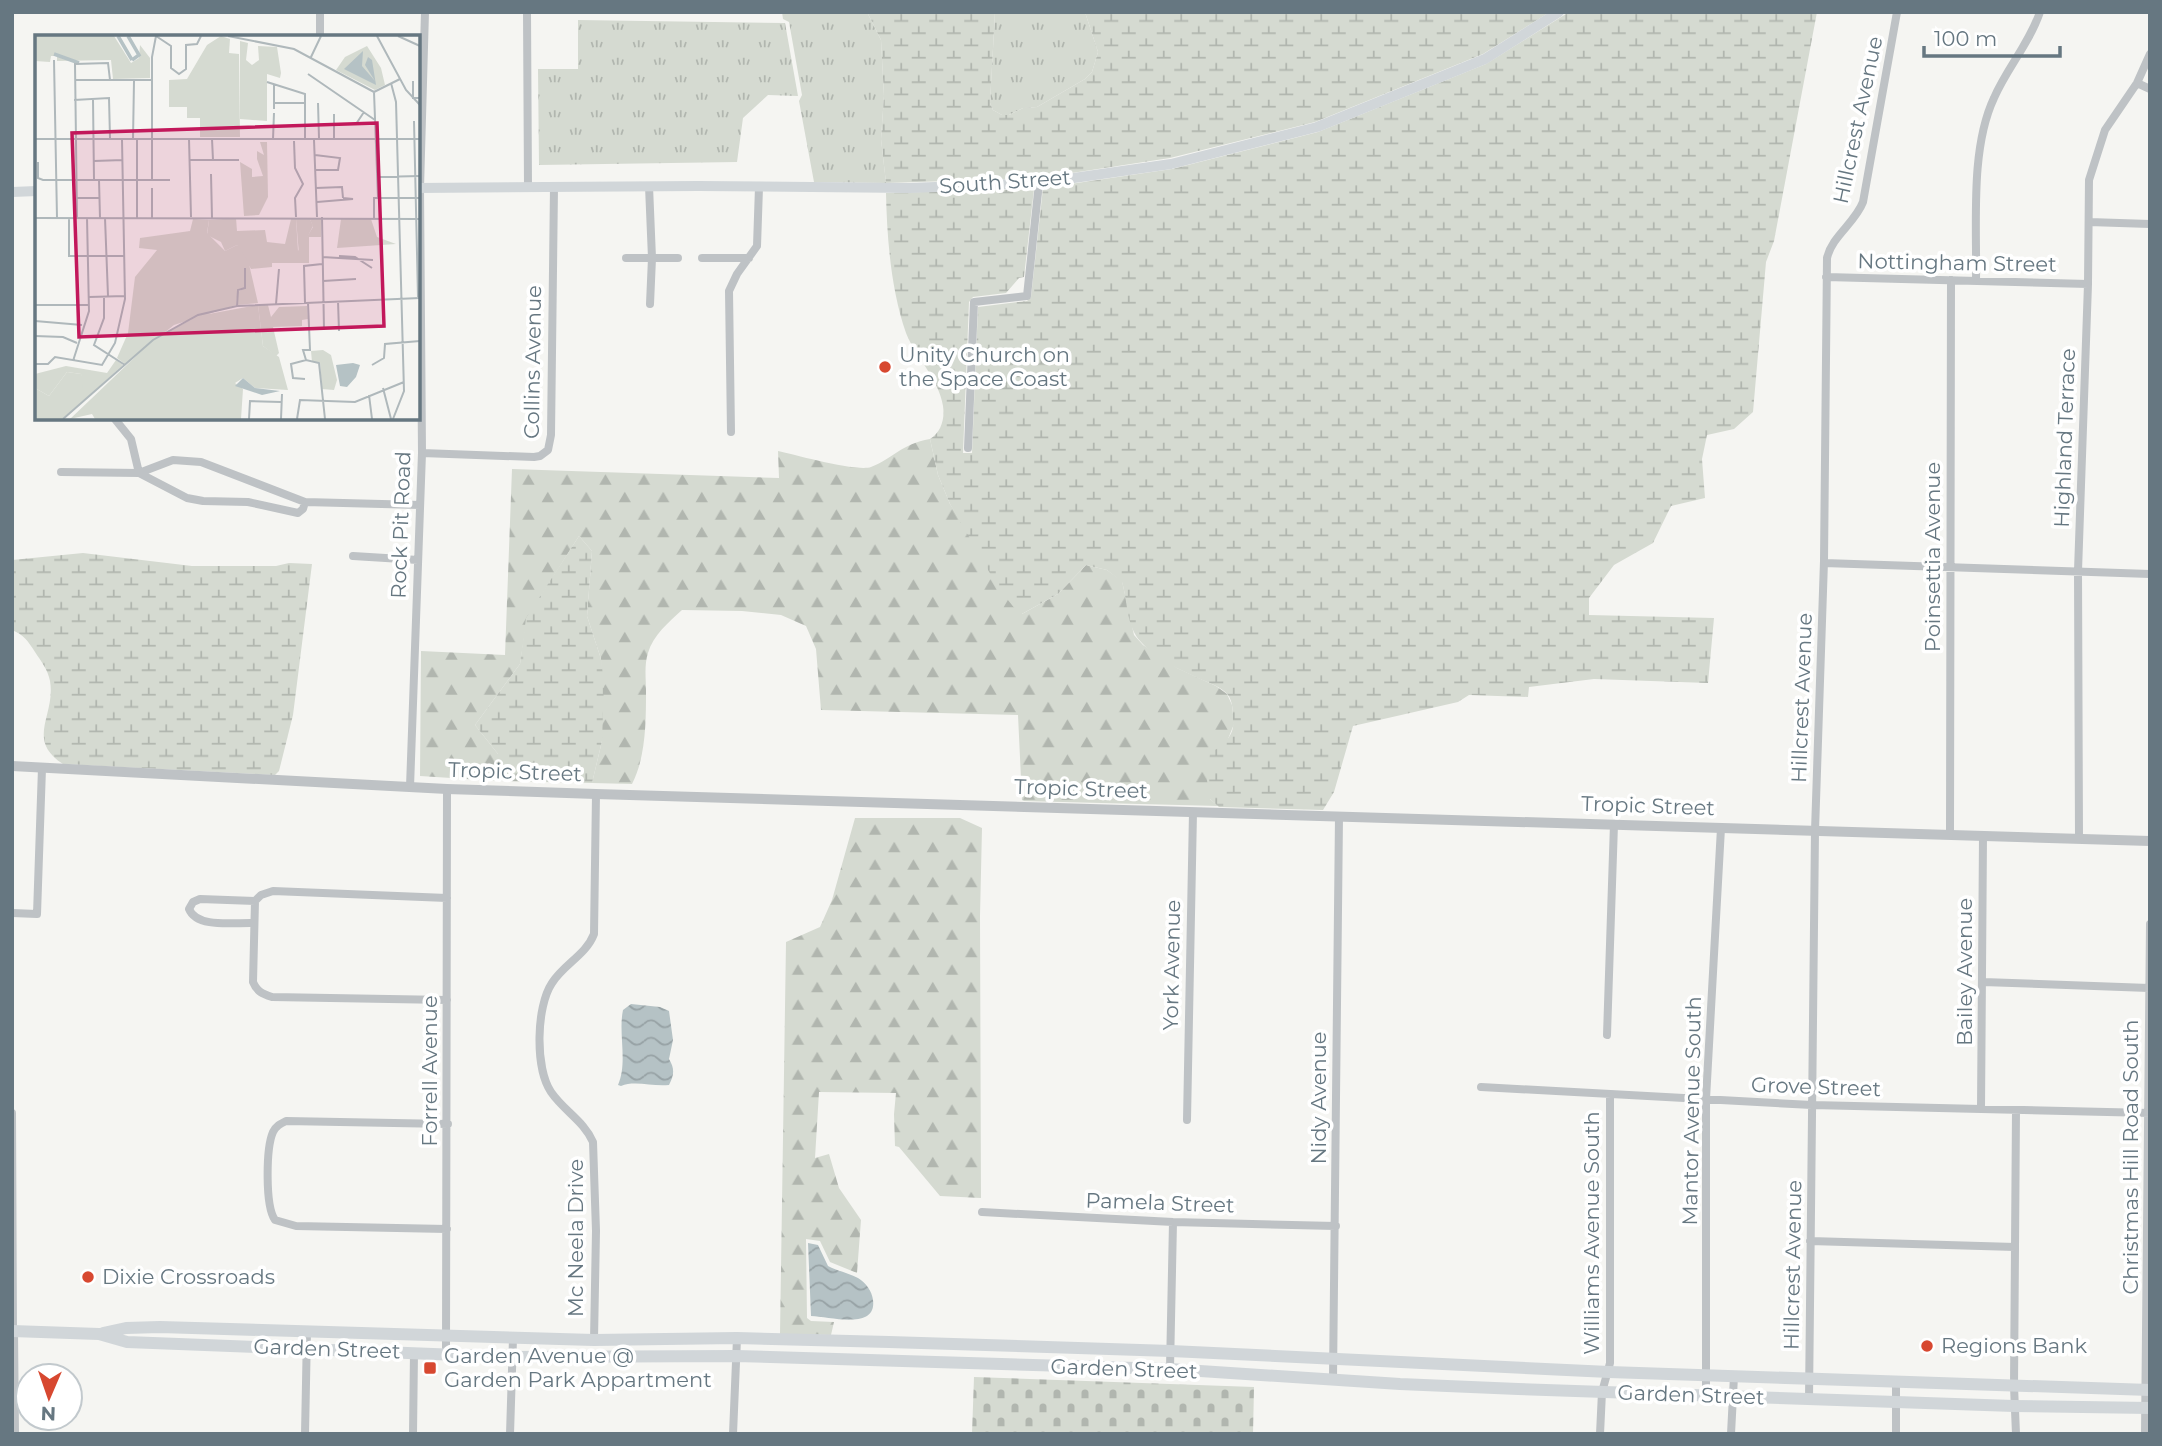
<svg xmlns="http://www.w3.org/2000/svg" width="2162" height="1446" viewBox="0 0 2162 1446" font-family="Montserrat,sans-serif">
<defs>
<pattern id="grass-tufts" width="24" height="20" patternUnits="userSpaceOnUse" patternTransform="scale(1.75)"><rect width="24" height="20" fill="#d5dad1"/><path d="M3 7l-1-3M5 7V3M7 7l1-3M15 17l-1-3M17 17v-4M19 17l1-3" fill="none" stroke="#b1b6af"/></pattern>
<pattern id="forest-firs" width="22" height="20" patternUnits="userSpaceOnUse" patternTransform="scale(1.75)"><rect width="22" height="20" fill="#d5dad1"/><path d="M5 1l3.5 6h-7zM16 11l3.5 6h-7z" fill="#b1b6af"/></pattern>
<pattern id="wetland-marsh" width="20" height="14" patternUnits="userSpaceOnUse" patternTransform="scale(1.75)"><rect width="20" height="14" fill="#d5dad1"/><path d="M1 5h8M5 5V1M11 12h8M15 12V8" fill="none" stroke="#b1b6af"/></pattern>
<pattern id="cemetery-stones" width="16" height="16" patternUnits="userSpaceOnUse" patternTransform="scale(1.75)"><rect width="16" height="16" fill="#d5dad1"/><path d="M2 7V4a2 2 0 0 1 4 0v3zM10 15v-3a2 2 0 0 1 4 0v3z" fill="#b1b6af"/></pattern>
<pattern id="water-waves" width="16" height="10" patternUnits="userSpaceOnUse" patternTransform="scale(1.75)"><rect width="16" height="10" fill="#b5c2c5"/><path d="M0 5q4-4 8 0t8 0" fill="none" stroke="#97a2a5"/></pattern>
</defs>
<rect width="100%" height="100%" fill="#f5f5f2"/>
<path fill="url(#grass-tufts)" d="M 782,12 L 867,12 L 881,40 L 884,96 L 881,139 L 886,183 L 814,182 L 799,101 L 802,95 L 789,22 L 783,19 Z
M 995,12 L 1085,12 L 1098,52 L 1092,72 L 1085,79 L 1037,107 L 1023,108 L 1009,115 L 1002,115 L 993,110 L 990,103 Z
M 578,20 L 785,23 L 798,96 L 768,95 L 743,118 L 737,162 L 539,165 L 538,69 L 578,69 Z"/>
<path fill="url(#forest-firs)" d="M 930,439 L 938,475 L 950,504 L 1022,614 L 1058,594 L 1086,565 L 1107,570 L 1122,581 L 1134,635 L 1143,645 L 1177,668 L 1216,686 L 1227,694 L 1232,705 L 1234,724 L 1226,744 L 1210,799 L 1218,806 L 1024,801 L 1022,800 L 1018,715 L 821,710 L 816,649 L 806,626 L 781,615 L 742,611 L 682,610 C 669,622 653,635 648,653 C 644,665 646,679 646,691 C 646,721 646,757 632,784 L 592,783 L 602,741 L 601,659 L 587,616 L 592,551 L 579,536 L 527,618 L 520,664 L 475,725 L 498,754 L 498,781 L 420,776 L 421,651 L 505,655 L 512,469 L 779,478 L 778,451 C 796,455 857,472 871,467 C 894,458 901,444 930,439 Z
M 855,818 L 960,818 L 982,828 L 980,916 L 981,1198 L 940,1196 L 899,1147 L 895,1146 L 894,1114 L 896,1093 L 819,1092 L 815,1158 L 829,1154 L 839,1188 L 861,1220 L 857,1273 L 830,1262 L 820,1241 L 806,1239 L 807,1318 L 811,1321 L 834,1322 L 831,1335 L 780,1334 L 786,942 L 820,927 L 832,900 Z"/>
<path fill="url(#wetland-marsh)" d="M 867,12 L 995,12 L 990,103 L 993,110 L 1002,115 L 1009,115 L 1023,108 L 1037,107 L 1085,79 L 1092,72 L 1098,52 L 1085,12 L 1550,12 L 1483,54 L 1315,122 L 1170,158 L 1039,178 L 886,183 L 881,139 L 884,96 L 881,40 Z
M 1569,12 L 1817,12 L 1774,241 L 1766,262 L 1753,412 L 1734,429 L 1707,435 L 1702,459 L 1705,498 L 1671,506 L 1653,543 L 1614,565 L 1589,598 L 1589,615 L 1714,618 L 1708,683 L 1594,679 L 1529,687 L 1528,697 L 1469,695 L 1458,702 L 1353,726 L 1334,792 L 1323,810 L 1219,807 L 1210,799 L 1207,780 L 1210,753 C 1222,746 1235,736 1233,721 C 1233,712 1233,702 1228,695 C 1222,687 1209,683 1200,679 C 1179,669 1156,660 1141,642 C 1126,626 1128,602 1122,582 L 1107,570 L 1086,565 L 1058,594 L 1020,615 L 999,589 L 950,504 L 938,475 L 930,439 C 941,432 945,419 943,406 C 939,379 916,358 906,333 C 891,290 887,239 886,193 L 1034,189 L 1024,277 L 1019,278 L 1006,293 L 973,297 L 969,302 L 963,453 L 972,453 L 978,307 L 1027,301 L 1031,297 L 1043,188 L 1172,169 L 1318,132 L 1486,64 Z
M 579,536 L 592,551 L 587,616 L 601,659 L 604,684 L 602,741 L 592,783 L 498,781 L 498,754 L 475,725 L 520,664 L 526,618 Z
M 83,553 L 192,566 L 276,566 L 289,563 L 312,564 L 293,715 L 279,771 L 275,775 L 63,764 C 25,739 56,716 50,681 C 48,670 41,661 35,652 C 28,641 24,635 12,630 L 12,560 Z"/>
<path fill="url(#cemetery-stones)" d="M 974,1377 L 1254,1387 L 1253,1434 L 972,1434 Z"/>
<path fill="url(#water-waves)" d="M 631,1004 L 660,1007 L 669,1011 L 673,1040 L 669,1059 C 675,1069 674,1075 669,1085 C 653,1087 635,1080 621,1086 L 618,1085 C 628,1062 618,1034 623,1010 Z
M 808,1243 L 818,1245 L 828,1266 C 837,1271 849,1273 858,1278 C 866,1283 872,1291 873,1300 C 877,1330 831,1317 811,1316 Z"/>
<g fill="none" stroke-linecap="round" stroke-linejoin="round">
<path stroke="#bec2c5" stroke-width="8" d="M 320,12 L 320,37
M 527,12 L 528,187
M 2137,83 L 2150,89
M 649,186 L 652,258 L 650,304
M 2089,222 L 2150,224
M 626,258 L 678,258
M 702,258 L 749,258
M 1826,277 L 2088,284
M 1976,281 C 1977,225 1970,149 1994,98 C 2007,68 2029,44 2040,12
M 114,418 L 131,439 L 139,473 L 187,498 L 203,501 L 248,502 L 298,513 L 303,509 L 305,502
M 731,432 L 729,291 L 737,274 L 757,246 L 759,187
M 968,448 L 974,302 L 1027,296 L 1039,183
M 422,453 L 534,457 L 540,456 L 548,450 L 551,435 L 554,187
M 61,472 L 139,473 L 173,460 L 201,462 L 305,502 L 420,505
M 353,556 L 418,560
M 1824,563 L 2150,574
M 410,787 L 422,453 L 420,188 L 425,12
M 1950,834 L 1951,280
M 2079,838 L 2078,571 L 2088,284 L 2089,180 L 2105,130 L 2137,83 L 2150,54
M 255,901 L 253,982 C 257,992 263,994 272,997 L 447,1000
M 255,901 L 261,895 L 273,891 L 447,898
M 12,913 L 37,914 L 42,768
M 254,923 C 236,922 197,929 189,909 L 193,902 L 200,899 L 255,901
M 1983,982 L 2149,988
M 1607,1035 L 1614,824
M 1481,1087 L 1812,1105 L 2150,1113
M 1981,1109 L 1983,836
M 2016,1110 L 2014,1386 L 2016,1434
M 12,1113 L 13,1331
M 1187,1120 L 1193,812
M 982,1212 L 1173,1222 L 1336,1226
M 447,1229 L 296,1226 L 275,1220 C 265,1206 266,1148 273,1132 C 276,1126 280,1124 286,1121 L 448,1124
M 1810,1241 L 2015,1247
M 594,1340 L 596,1231 L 593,1142 C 584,1121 564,1111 551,1092 C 535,1068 536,1007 552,983 C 564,964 586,955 594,934 L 596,794
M 446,1353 L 447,789
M 1170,1369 L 1173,1222
M 1333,1379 L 1339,816
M 1706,1395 L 1706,1099 L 1721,828
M 1809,1400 L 1815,831 L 1824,561 L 1827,258 C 1832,236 1855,223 1863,202 L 1897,12
M 305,1434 L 307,1332
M 413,1434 L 414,1352
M 510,1434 L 513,1338
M 733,1434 L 737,1338
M 1600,1434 L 1602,1392 L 1610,1363 L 1610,1095
M 1731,1434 L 1734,1376
M 1896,1434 L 1896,1382
M 2145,1434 L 2150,924"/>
<path stroke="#bec2c5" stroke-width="10" d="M 12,766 L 447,789 L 596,794 L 2150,841
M 13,1331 L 14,1434"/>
<path stroke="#d1d6d9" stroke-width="10" d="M 418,188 L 698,186 L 910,188 L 1039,183 L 1171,164 L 1317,127 L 1485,59 L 1559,12
M 12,192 L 37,191"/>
<path stroke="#d1d6d9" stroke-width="12" d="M 12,1331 L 99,1334 L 127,1342 L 512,1357 L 736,1356 L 1170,1369 L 1400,1384 L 1518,1389 L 2014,1406 L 2150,1408
M 103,1333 L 126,1328 L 160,1327 L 594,1340 L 737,1338 L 889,1342 L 1171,1351 L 1609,1372 L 2150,1390"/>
</g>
<g fill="#d74830" stroke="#fff" stroke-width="2.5">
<circle cx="885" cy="367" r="7"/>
<circle cx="88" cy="1277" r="7"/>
<circle cx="1927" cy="1346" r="7"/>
<rect x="423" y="1361" width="14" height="14" rx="3.5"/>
</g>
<g text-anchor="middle" stroke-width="7" stroke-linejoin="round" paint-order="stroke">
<g font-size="21" fill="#667781" stroke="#fff">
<text transform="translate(1858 120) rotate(-78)" y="7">Hillcrest Avenue</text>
<text transform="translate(1005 182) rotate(-4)" y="7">South Street</text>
<text transform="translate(1957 263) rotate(1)" y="7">Nottingham Street</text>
<text transform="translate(533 362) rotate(-89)" y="7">Collins Avenue</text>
<text transform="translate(2065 438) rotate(-88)" y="7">Highland Terrace</text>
<text transform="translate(401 525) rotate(-88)" y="7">Rock Pit Road</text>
<text transform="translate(1933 557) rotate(-90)" y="7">Poinsettia Avenue</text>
<text transform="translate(1802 698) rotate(-88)" y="7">Hillcrest Avenue</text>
<text transform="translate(515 772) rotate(2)" y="7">Tropic Street</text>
<text transform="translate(1081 789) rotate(2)" y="7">Tropic Street</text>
<text transform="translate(1648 806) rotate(2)" y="7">Tropic Street</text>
<text transform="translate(1172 965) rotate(-89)" y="7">York Avenue</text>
<text transform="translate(1965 972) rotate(-90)" y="7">Bailey Avenue</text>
<text transform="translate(430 1071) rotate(-90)" y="7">Forrell Avenue</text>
<text transform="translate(1816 1087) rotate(2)" y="7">Grove Street</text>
<text transform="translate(1319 1098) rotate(-90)" y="7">Nidy Avenue</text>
<text transform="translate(1692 1111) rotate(-89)" y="7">Mantor Avenue South</text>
<text transform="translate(2131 1157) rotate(-90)" y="7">Christmas Hill Road South</text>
<text transform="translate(1160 1203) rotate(2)" y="7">Pamela Street</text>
<text transform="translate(1592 1233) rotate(-90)" y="7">Williams Avenue South</text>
<text transform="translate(576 1238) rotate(-90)" y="7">Mc Neela Drive</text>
<text transform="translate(1793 1265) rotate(-89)" y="7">Hillcrest Avenue</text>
<text transform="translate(327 1349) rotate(2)" y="7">Garden Street</text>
<text transform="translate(1124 1369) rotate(2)" y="7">Garden Street</text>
<text transform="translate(1691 1395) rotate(2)" y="7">Garden Street</text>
</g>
<g font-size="21" fill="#667781" stroke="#fff" text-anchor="start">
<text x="899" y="362">Unity Church on<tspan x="899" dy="24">the Space Coast</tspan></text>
<text x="102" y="1284">Dixie Crossroads</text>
<text x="1941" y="1353">Regions Bank</text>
<text x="444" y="1363">Garden Avenue @<tspan x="444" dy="24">Garden Park Appartment</tspan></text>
</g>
</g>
<g transform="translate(35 35)">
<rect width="385" height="385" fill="#f5f5f2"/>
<path d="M 0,1 L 79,1 L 96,28 L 104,23 L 105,10 L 115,23 L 115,43 L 78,44 L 76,25 L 22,26 L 22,21 L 16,21 L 15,27 L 0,26 ZM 332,11 L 346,33 L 350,50 L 340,55 L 301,35 L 310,22 ZM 223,270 L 233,270 L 236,282 L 244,272 L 272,271 L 273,284 L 267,285 L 267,291 L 238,292 L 244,318 L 241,321 L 228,311 Z" fill="#d5dad1"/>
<path d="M 205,6 L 213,8 L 211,25 L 217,30 L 224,25 L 223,11 L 242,12 L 246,38 L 245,43 L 232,39 L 232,86 L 205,84 ZM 225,107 L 232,107 L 233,162 L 224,180 L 209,181 L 205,127 L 217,134 L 217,142 L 228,141 L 222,124 L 222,116 L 229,120 ZM 201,183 L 202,196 L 230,195 L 232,207 L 250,209 L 256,184 L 261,184 L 263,216 L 278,192 L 275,184 L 286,184 L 286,202 L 274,202 L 274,228 L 237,228 L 237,232 L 216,234 L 202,210 L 190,216 L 186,207 L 172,200 L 174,185 ZM 32,337 L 46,339 L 51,351 L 49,365 L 27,384 L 0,384 L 0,353 L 14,361 Z" fill="#d5dad1"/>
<path d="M 158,184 L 174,185 L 172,198 L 190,216 L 202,210 L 205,213 L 214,229 L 223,268 L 202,270 L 203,257 L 209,253 L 203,254 L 201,270 L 139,290 L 90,329 L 82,323 L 93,298 L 100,242 L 122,215 L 104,213 L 105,203 L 155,196 ZM 261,184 L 275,184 L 278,191 L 264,219 ZM 306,184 L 336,184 L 342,202 L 361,209 L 302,213 ZM 223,270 L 228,311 L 244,322 L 253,355 L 220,353 L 208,343 L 200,348 L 208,354 L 206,384 L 60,384 L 57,379 L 35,384 L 118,305 L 163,281 ZM 288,315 L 296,320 L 302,345 L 299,355 L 287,354 L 285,327 L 277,327 L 276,316 ZM 81,325 L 88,330 L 49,365 L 46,339 L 32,337 L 14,361 L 0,353 L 0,339 L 31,331 L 72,338 Z" fill="#d5dad1"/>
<path d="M 186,1 L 195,4 L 194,18 L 204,19 L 205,102 L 165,102 L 165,83 L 152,83 L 152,72 L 134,72 L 134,45 L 152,44 L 172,10 Z" fill="#d5dad1"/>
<path d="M 328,16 L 327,31 L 340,46 L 330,30 L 333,22 L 337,25 L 341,50 L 309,34 ZM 318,328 L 325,330 L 321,342 L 312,352 L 305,351 L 301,330 ZM 208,343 L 220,353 L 245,356 L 227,360 L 200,351 Z" fill="#b5c2c5"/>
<path fill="none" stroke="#b5c2c5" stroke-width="3.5" d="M 83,1 L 97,25M 93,1 L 104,20 L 97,25M 19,19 L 44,28"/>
<path fill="none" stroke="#afb8bb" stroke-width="2" d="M 121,1 L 136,11 L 136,33 L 144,39 L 151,34 L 151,10 L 162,9 L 166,1M 193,1 L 259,14 L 339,57M 342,1 L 371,55 L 385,70M 363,1 L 385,11M 276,22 L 286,1M 19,25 L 22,183M 273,39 L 340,85M 40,45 L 117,45M 378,46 L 378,63 L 385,63M 232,47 L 270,59 L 270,105M 356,48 L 361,67 L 369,356 L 358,384M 339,57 L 343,163 L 339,163 L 339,183M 339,57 L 365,44M 39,65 L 74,63 L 75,103M 58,65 L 59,145M 240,68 L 270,68M 283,68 L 284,103M 239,74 L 239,49M 299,79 L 299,103M 379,86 L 383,262M 299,89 L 321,89 L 329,77M 102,103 L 102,183M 0,104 L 385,104M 98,104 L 99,46M 154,104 L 156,182M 177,104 L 178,125M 238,104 L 239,78M 279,105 L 282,182M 259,106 L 260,133 L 268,149 L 260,163 L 261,182M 280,120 L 305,123 L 303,135 L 280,135M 155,125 L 204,125M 59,126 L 88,125M 3,127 L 3,143 L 8,145 L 135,145M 176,139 L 177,183M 342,142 L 385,141M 64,145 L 65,183M 117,145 L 117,22 L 121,1M 117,153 L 117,183M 281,153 L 307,152 L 308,163M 42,163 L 65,163M 343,163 L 385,163M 282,167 L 318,164 L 308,163M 287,182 L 289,295M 0,183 L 385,184M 34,183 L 34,221 L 89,221M 42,183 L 40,29 L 73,28 L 75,45M 70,183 L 73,261M 304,221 L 320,222 L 337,233M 287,222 L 338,225M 288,246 L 321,244M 69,261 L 69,283 L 59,310 L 90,330M 54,262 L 90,261M 303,266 L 304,296M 270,268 L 269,231 L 287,229M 241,269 L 244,234M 0,270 L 53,270M 202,271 L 203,255 L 210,253 L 210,233M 0,286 L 47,290M 0,301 L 28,302 L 42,308M 271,325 L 268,315 L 275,315 L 273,268M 38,326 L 54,276 L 52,183M 0,329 L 13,329 L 20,322 L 67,330 L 80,308 L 90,264 L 87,105M 337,330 L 349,323 L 350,309 L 385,306M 270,344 L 258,343 L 256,329 L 271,325 L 284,328 L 290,384M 348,353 L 356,384M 334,360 L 337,384M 28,384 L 118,305 L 163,280 L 202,271 L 385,263M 214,384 L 215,366 L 246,367M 246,384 L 247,359M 262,384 L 265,365 L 320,367 L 369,347"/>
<path fill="#c2185b" fill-opacity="0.15" stroke="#c2185b" stroke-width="3.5" d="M 342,88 L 349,291 L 44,302 L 37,98 Z"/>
<rect width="385" height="385" fill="none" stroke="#667781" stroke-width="3.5"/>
</g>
<rect width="2162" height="1446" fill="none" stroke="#667781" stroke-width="28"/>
<g transform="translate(49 1397) rotate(182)"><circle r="33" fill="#ffffff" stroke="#c2c9cd" stroke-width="2"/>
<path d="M0-5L12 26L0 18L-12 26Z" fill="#d74830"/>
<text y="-10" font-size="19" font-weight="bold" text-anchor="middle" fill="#667781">N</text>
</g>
<path d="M1924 46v10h136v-10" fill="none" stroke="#667781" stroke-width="3.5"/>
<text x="1934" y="46" font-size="21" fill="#667781" stroke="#ffffff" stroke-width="5" paint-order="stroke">100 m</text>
</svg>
